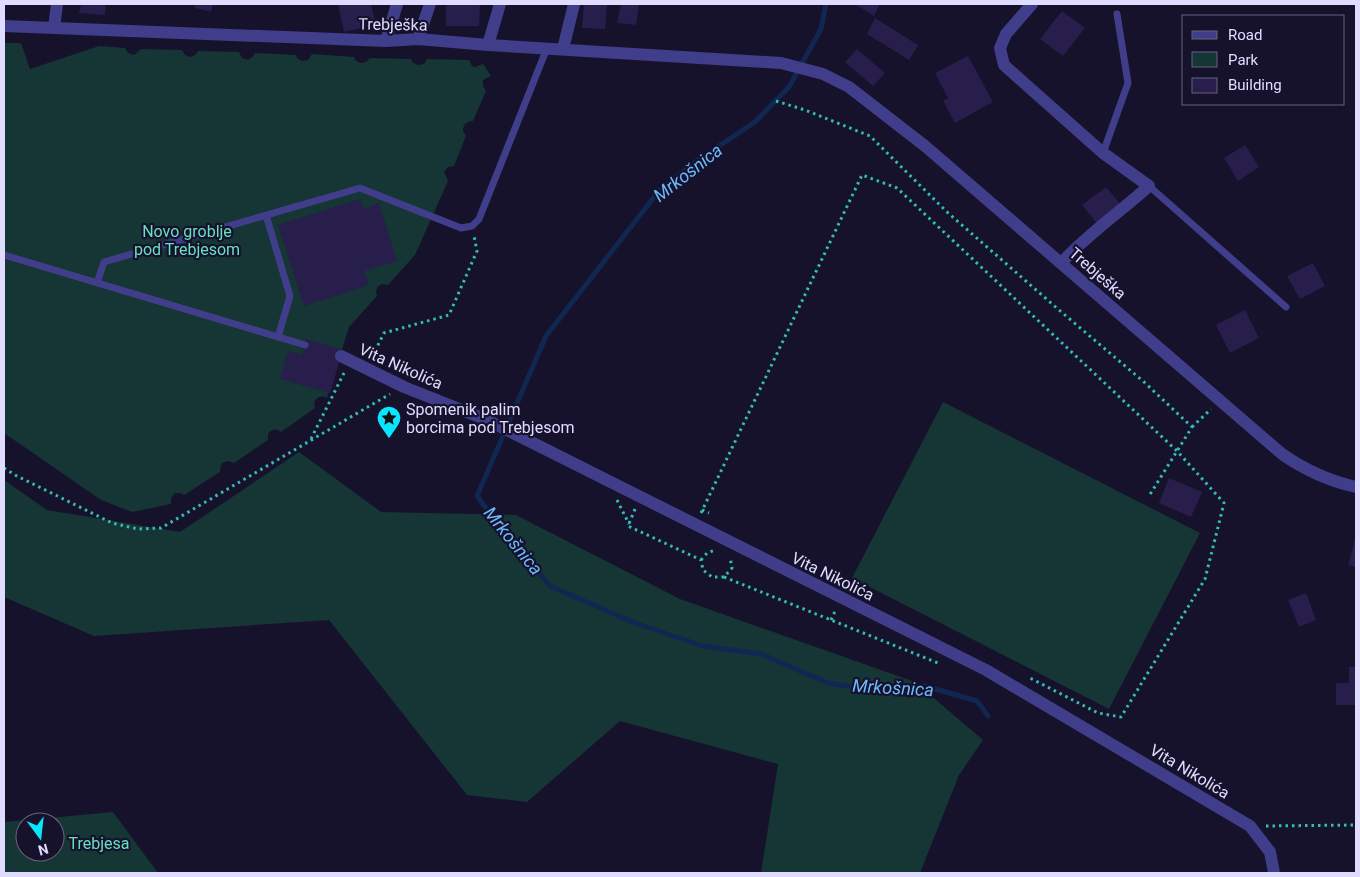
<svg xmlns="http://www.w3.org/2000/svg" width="1360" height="877" viewBox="0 0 1360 877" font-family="Roboto,sans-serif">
<rect width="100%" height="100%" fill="#16122c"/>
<path fill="#153634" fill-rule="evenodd" d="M 4,43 L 21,43 L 30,69 L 99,46 L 125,48 L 128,53 L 134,55 L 141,49 L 182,50 L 185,55 C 191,58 195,57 198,51 L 239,52 L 242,58 C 248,61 252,59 255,53 L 296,55 L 297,58 L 302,61 L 308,60 L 312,54 L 354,57 L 355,60 L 360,63 L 366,62 L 370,58 L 411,59 L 412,62 L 418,65 L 424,64 L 427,59 L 469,60 L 472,66 L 475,67 L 483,64 L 491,76 L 483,80 L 483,86 L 486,91 L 473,121 C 467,121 463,124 463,131 L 466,136 L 454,166 L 448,167 L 444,172 L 448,181 L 415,255 L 388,285 L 382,284 C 377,286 375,290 377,296 L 349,327 L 327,398 C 322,395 317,397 314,402 L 315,408 L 281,432 C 276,428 272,429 268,434 L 268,440 L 234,463 L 228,461 L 222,463 L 220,469 L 220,472 L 184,495 L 181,493 L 175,493 L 171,498 L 171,504 L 132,512 L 101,500 L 4,433 Z
M 943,402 L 1200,533 L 1109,709 L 852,578 Z
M 299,452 L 381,512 L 516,515 L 680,599 L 915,682 L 983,740 L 959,775 L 920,873 L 761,873 L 778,764 L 620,721 L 527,802 L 467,795 L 329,620 L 94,636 L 4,597 L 4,480 L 47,510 L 180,532 Z
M 113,812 L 158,873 L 4,873 L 4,822 ZM 25,822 L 55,822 L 55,852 L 25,852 Z"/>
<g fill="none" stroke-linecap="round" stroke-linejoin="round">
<path stroke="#102851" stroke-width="5" d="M 826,4 L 821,29 L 789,87 L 755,122 L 698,160 L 658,192 L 546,336 L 477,496 L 501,528 L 550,586 L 635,623 L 703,646 L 761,654 L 828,683 L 879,691 L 925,686 L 977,701 L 988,716"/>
</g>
<path fill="#271e4c" d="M 81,4 L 106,4 L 105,15 L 79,13 Z
M 196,4 L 213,4 L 211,12 L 195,8 Z
M 338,4 L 371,4 L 376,25 L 344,32 Z
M 446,4 L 480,4 L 479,26 L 446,26 Z
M 584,4 L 607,4 L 605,29 L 582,28 Z
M 621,4 L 639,4 L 636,25 L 617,23 Z
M 857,4 L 886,4 L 884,6 L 880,4 L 874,16 L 856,5 Z
M 1062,11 L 1085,28 L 1063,56 L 1040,39 Z
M 875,18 L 918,45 L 909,60 L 867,34 Z
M 857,49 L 885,73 L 873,86 L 845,62 Z
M 968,56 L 993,102 L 955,123 L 943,101 L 948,98 L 935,73 Z
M 1245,145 L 1259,167 L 1238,181 L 1224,158 Z
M 1106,187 L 1122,206 L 1098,225 L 1082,205 Z
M 360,199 L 363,209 L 379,203 L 397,261 L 364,271 L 369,285 L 304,306 L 278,225 Z
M 1313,263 L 1325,286 L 1300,299 L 1287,276 Z
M 1245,310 L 1259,338 L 1230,353 L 1216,325 Z
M 306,339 L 343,350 L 330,393 L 280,379 L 288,351 L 302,355 Z
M 1169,478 L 1202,492 L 1191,517 L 1159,503 Z
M 1356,536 L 1356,567 L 1348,565 Z
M 1306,593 L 1316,620 L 1299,627 L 1288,600 Z
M 1349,667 L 1356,667 L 1356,705 L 1336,705 L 1336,683 L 1349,683 Z"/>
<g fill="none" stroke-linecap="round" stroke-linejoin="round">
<path stroke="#32bdb5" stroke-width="3" stroke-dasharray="2.5 4" stroke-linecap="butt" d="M 776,101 L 805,110 L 870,136 L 947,212 L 1059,310 L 1144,382 L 1192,427 L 1149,496
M 372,357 L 384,333 L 449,315 L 477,251 L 474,236
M 1192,427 L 1211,409
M 311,439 L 344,373
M 4,468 L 15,475 L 112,523 L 138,529 L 161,528 L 390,394
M 617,500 L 629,524
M 635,509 L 628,526 L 701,560 L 703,570 L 712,577 L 724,577 L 732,568 L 730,557
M 702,510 L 709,513
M 701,513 L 862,175 L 897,188 L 1177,451 L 1224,503 L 1205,579 L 1121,717 L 1098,713 L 1028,677
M 701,560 L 707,553 L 715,550
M 724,577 L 938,663
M 831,620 L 836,609
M 1266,826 L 1356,825"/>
<path stroke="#403d8a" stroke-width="7" d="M 1103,153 L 1128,83 L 1117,14
M 1149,186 L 1286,307
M 266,215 L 290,296 L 278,337
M 4,255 L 305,345
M 97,283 L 104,262 L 360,188 L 461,228 L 472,226 L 479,219 L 547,48"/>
<path stroke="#403d8a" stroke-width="12" d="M 1032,4 L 1006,34 L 1000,48 L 1004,65 L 1103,153 L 1149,186 C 1120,212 1088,234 1062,262
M 4,26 L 386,41 L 418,39 L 488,45 L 781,63 L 823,74 L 849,87 L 925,146 L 1282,454 C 1305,470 1329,481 1356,487
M 54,28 L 57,4
M 418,39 L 430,4
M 386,41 L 397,4
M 488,45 L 500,4
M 563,49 L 574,4
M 341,356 L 404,387 L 487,420 L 986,670 L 1250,826 L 1270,852 L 1274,873"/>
</g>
<defs>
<symbol id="sight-pin" viewBox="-11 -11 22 30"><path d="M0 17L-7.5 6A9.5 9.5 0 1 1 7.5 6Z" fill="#0ae4fd" stroke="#16122c"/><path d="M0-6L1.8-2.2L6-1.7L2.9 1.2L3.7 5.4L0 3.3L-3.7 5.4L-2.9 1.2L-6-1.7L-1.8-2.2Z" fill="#111"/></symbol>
</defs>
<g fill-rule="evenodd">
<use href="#sight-pin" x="375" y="404" width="28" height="38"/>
</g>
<g text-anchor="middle" stroke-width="4.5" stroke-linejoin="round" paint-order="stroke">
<g font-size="16" fill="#e0dcff" stroke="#16122c">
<text transform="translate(393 24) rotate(1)" y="6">Trebješka</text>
<text transform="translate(1098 273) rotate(41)" y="6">Trebješka</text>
<text transform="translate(401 366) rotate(24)" y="6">Vita Nikolića</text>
<text transform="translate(833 576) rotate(26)" y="6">Vita Nikolića</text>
<text transform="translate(1190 771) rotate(31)" y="6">Vita Nikolića</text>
</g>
<g font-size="16" fill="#67e0c2" stroke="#16122c">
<text x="187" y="237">Novo groblje<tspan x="187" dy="18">pod Trebjesom</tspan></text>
<text x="99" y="849">Trebjesa</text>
</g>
<g font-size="16" fill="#e0dcff" stroke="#16122c" text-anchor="start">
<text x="406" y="415">Spomenik palim<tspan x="406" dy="18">borcima pod Trebjesom</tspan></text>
</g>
<g font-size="18" font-style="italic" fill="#6bbafe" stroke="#16122c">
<text transform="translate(688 173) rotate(-38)" y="6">Mrkošnica</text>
<text transform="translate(513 541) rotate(51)" y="6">Mrkošnica</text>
<text transform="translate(893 688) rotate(3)" y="6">Mrkošnica</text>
</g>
</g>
<rect width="1360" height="877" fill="none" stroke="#e0dcff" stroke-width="10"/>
<rect x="1182" y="15" width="162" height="90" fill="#16122c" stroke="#676380"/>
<rect x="1192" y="31" width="25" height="8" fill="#403d8a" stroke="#676380"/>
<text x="1228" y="40" font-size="15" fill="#e0dcff">Road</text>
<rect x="1192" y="52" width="25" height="15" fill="#153634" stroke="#676380"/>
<text x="1228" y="65" font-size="15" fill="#e0dcff">Park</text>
<rect x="1192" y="78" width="25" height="15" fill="#271e4c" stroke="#676380"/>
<text x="1228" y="90" font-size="15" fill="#e0dcff">Building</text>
<g transform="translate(40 837) rotate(165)"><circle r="24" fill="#16122c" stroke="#676380"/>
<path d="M0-4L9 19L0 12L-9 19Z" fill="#0ae4fd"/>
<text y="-8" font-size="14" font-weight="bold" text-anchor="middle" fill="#e0dcff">N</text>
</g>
</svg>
